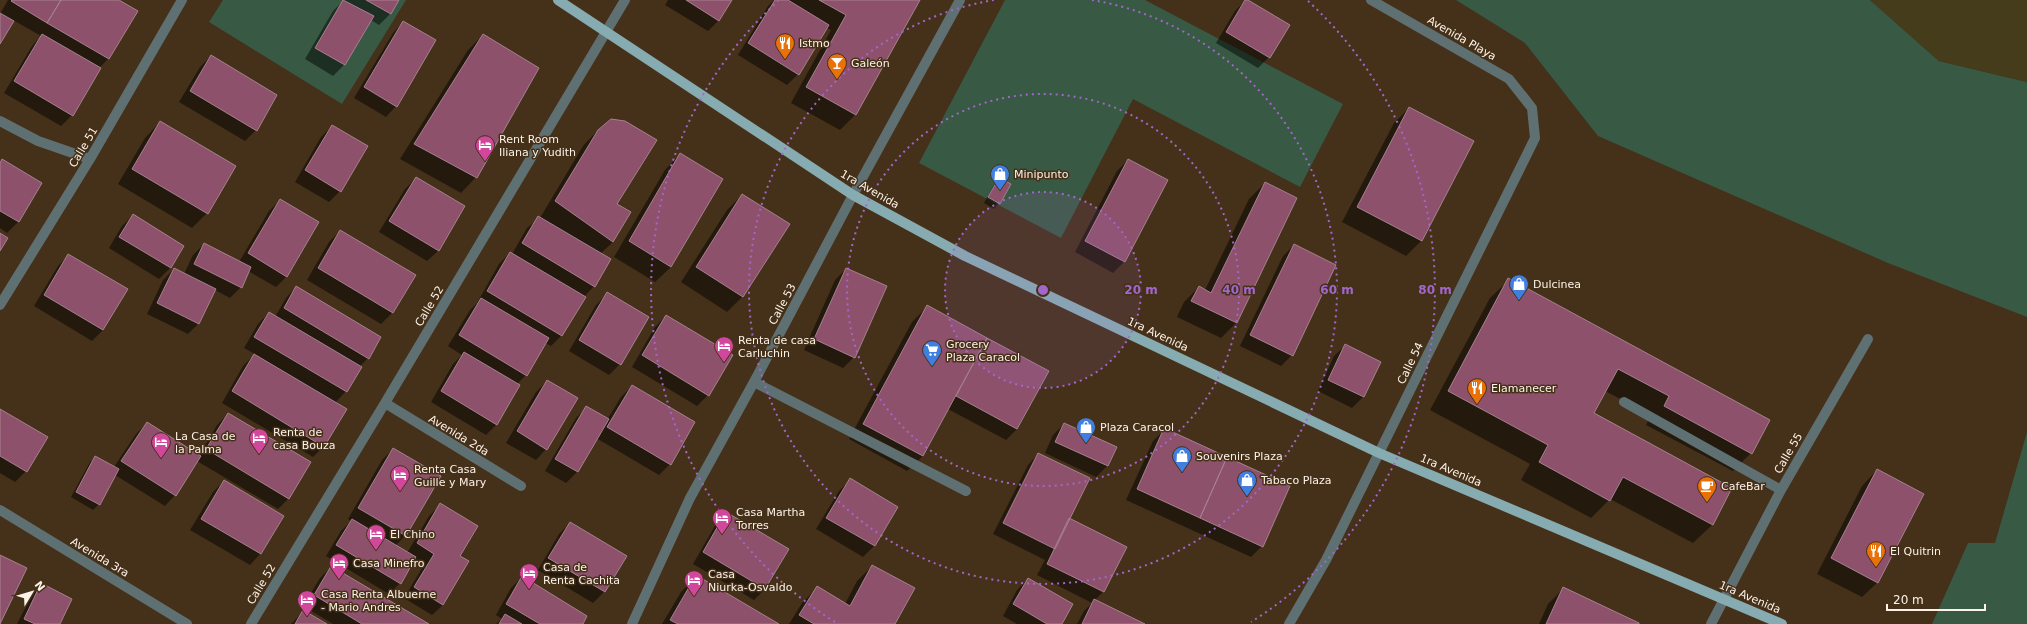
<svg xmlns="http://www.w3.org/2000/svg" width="2027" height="624" viewBox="0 0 2027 624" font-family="'DejaVu Sans',sans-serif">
<rect width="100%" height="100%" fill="#453019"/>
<path fill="#385943" d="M 223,0 L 406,0 L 342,104 L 209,22 Z
M 1005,0 L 1145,0 L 1343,104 L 1300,187 L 1133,99 L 1061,238 L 919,163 Z
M 1456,0 L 1870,0 L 1939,61 L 2027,82 L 2027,317 L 1888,263 L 1598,136 L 1525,43 Z
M 2027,432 L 2027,624 L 1932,624 L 1968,543 L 1995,543 Z"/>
<path fill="#453c1c" d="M 1870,0 L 2027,0 L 2027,82 L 1939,61 Z"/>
<path fill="#0007" d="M 8,0 L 118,0 L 136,11 L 108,59 L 99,68 L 72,115 L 61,126 L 4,93 L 32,46 L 41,36 L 13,20 L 0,42 L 0,14 Z
M 344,0 L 398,0 L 390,14 L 379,25 L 371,20 L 344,65 L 333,76 L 305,59 L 333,11 Z
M 668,0 L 731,0 L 719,20 L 708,31 L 665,5 Z
M 774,0 L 919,0 L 855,115 L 840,130 L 791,103 L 831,30 L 827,28 L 798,74 L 787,85 L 738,55 L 768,6 Z
M 1246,0 L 1269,57 L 1258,68 L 1216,43 L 1235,11 Z
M 403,22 L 396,106 L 386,117 L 354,98 L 393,33 Z
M 483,35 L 476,177 L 461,193 L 400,159 L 468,50 Z
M 211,56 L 256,130 L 245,141 L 179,102 L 200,67 Z
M 1409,108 L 1421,241 L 1406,256 L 1342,222 L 1394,123 Z
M 160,122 L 207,213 L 192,228 L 118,184 L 145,138 Z
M 332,126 L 340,191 L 329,202 L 295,182 L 321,137 Z
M 598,130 L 616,205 L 613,242 L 600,254 L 594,286 L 584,297 L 562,335 L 551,346 L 545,343 L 526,375 L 517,384 L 497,424 L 486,435 L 431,402 L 453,364 L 462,355 L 448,346 L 470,310 L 477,303 L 499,264 L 510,253 L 512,254 L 527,228 L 540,218 L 583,146 Z
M 680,154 L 671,267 L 655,282 L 614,257 L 665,170 Z
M 1128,160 L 1166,181 L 1124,262 L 1113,273 L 1075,252 L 1117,171 Z
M 2,161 L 41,183 L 18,222 L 7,233 L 0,228 L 0,163 Z
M 416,178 L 438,251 L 427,261 L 379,232 L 405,189 Z
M 999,179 L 999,203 L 994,209 L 984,203 L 994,185 Z
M 1265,183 L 1296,199 L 1236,323 L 1221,338 L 1177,317 L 1184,302 L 1199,287 L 1205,290 L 1249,199 Z
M 742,195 L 742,297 L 727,312 L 681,282 L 727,210 Z
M 280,200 L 287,276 L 276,287 L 248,271 L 241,287 L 230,298 L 215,290 L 199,323 L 188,334 L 147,314 L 163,280 L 174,269 L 184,274 L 193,255 L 204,244 L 239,262 L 269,211 Z
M 133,215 L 183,246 L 170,268 L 159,279 L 109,248 L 122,226 Z
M 340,231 L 414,275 L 392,313 L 381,324 L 307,280 L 329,242 Z
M 1294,245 L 1292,355 L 1281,366 L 1240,346 L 1283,256 Z
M 69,255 L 126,290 L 103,330 L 92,341 L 34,306 L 58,266 Z
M 846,269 L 854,357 L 843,368 L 804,350 L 835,280 Z
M 1509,280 L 1751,453 L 1733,471 L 1646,425 L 1651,415 L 1605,391 L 1593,414 L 1731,488 L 1712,525 L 1693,543 L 1610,499 L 1591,518 L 1521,480 L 1530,464 L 1430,410 L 1490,298 Z
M 296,287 L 368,358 L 359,367 L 346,391 L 335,403 L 324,446 L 313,457 L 222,403 L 243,366 L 255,354 L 244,348 L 258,324 L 269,313 L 275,317 L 286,298 Z
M 607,294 L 620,364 L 609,375 L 569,351 L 596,305 Z
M 927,307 L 1047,371 L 1017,429 L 1006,440 L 948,409 L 923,456 L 907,471 L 849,439 L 912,322 Z
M 666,316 L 731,356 L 708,395 L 697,406 L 632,367 L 655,327 Z
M 1345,346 L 1379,362 L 1363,397 L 1352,408 L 1318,391 L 1334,356 Z
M 547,381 L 546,449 L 536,460 L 506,443 L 536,392 Z
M 632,386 L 670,464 L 659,475 L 596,438 L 577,472 L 566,483 L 545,471 L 576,418 L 587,407 L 607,420 L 621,397 Z
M 0,410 L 26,471 L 15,482 L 0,473 Z
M 228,414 L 289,498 L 278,509 L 197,461 L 175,495 L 165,506 L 115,475 L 99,504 L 93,510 L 71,497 L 90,462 L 95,457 L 114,467 L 136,434 L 147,423 L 199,456 L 217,425 Z
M 1064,424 L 1116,447 L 1107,466 L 1096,477 L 1045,453 L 1053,435 Z
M 1164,430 L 1262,546 L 1251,557 L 1126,500 L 1153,441 Z
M 393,449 L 405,536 L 395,546 L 407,553 L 429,516 L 440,505 L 459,556 L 443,605 L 432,615 L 404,598 L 424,565 L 414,559 L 400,583 L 389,594 L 326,556 L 341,531 L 351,521 L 348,519 L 382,460 Z
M 1038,454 L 1068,519 L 1125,547 L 1103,592 L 1095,600 L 1142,624 L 1077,624 L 1084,611 L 1092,603 L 1037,575 L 1045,560 L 993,534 L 1028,465 Z
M 1877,470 L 1878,582 L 1862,597 L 1817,574 L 1862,486 Z
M 850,480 L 897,508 L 874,546 L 863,557 L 816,529 L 839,491 Z
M 224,481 L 283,516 L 260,554 L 250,565 L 190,530 L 213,492 Z
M 727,513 L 788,550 L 765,589 L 754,600 L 693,564 L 716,524 Z
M 570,523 L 625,556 L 604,592 L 593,603 L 538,570 L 559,534 Z
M 872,566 L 894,624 L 789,624 L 802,603 L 817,588 L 845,604 L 857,581 Z
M 331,567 L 427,624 L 333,624 L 303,606 L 320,578 Z
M 697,576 L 777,624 L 662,624 L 681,592 Z
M 522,577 L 581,624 L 496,624 L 502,619 L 496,615 L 511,588 Z
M 1028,579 L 1060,624 L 1017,624 L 1003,616 L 1017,590 Z
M 42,585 L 59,624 L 17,624 L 31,596 Z
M 1563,589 L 1638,624 L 1539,624 L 1548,604 Z
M 304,611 L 325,624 L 291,624 Z"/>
<path fill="#8e516b" stroke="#a5818f" d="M 12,0 L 61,0 L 47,23 L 11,1 Z
M 61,0 L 119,0 L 138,11 L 109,59 L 47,23 Z
M 343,0 L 374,16 L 345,65 L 315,48 Z
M 366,0 L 399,0 L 391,14 Z
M 686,0 L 732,0 L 719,21 Z
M 775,0 L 788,0 L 829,25 L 799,75 L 748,43 Z
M 819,0 L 920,0 L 856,115 L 806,87 L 846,15 Z
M 1245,0 L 1248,0 L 1290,25 L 1270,58 L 1226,32 Z
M 0,13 L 14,21 L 0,44 Z
M 403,21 L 436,40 L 397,107 L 364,87 Z
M 42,34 L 101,68 L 73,116 L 14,81 Z
M 483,34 L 539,68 L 477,178 L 414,144 Z
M 211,55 L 277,95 L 257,131 L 190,91 Z
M 1409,107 L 1474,141 L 1422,241 L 1357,207 Z
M 611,119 L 625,121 L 657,140 L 617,204 L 631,212 L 613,242 L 555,201 L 598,130 Z
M 160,121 L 236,166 L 208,214 L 132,169 Z
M 332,125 L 368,146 L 341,192 L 305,170 Z
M 680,153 L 723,179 L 671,267 L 629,241 Z
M 2,159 L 42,183 L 19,222 L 0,211 L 0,163 Z
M 1128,159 L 1168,180 L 1125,262 L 1085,241 Z
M 416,177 L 465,206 L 439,251 L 389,221 Z
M 999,178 L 1011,184 L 1000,204 L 988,197 Z
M 1265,182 L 1297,198 L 1237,323 L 1191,301 L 1199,286 L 1211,293 Z
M 742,194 L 790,224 L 743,297 L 696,267 Z
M 280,199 L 319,222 L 287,277 L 248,253 Z
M 133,214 L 184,246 L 171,268 L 119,237 Z
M 538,216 L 611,259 L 595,287 L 522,243 Z
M 340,230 L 416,275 L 393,313 L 318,268 Z
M 0,233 L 8,238 L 0,251 Z
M 204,243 L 251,267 L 242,288 L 194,264 Z
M 1294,244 L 1336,265 L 1293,356 L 1250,335 Z
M 510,252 L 586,297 L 562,336 L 487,291 Z
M 68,254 L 128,289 L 103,330 L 44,295 Z
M 174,268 L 216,289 L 199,324 L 157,303 Z
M 846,268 L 887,286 L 855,358 L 814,339 Z
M 1508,278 L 1770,420 L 1752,454 L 1664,406 L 1669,396 L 1618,369 L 1594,413 L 1732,488 L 1713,525 L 1623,477 L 1610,501 L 1539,462 L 1548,445 L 1448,391 Z
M 296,286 L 381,337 L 369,359 L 284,308 Z
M 607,292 L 649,317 L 621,365 L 579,340 Z
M 481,298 L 549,338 L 527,376 L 459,335 Z
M 927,305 L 987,338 L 923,456 L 863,424 Z
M 269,312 L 362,367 L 347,392 L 254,337 Z
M 666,315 L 733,355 L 709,396 L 642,355 Z
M 987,338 L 1049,371 L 1017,429 L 956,396 Z
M 1345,344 L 1381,362 L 1364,397 L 1328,380 Z
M 464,352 L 520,385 L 497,425 L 441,391 Z
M 254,354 L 347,409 L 324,447 L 232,391 Z
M 547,380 L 578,398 L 547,450 L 517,431 Z
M 632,385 L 695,422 L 671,465 L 607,427 Z
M 586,406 L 609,419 L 578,472 L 555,459 Z
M 0,409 L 48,437 L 27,472 L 0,456 Z
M 228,413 L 311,462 L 289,499 L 206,449 Z
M 147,422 L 201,456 L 176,496 L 121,461 Z
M 1064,423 L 1117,447 L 1108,466 L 1055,442 Z
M 1164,428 L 1227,457 L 1200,518 L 1137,489 Z
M 393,448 L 441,476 L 406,536 L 358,508 Z
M 1038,453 L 1090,478 L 1055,549 L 1003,523 Z
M 95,456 L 119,469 L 100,505 L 76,492 Z
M 1227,457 L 1290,486 L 1263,547 L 1200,518 Z
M 1877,469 L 1924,494 L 1878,583 L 1831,558 Z
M 850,478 L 898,507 L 875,546 L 826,518 Z
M 224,480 L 284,516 L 261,554 L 201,519 Z
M 440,503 L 478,526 L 460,556 L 469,561 L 443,605 L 414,587 L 434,554 L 417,543 Z
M 726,512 L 789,549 L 765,589 L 703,552 Z
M 1069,518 L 1127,547 L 1104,592 L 1047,564 Z
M 352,519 L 416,557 L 401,584 L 336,545 Z
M 570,522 L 627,556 L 605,592 L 548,558 Z
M 0,555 L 27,568 L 0,624 Z
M 872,565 L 915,588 L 895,624 L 814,624 L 799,615 L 817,586 L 850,606 Z
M 331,566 L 429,624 L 362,624 L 314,595 Z
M 696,575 L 779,624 L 678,624 L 670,620 Z
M 522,576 L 587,616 L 583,624 L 540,624 L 506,604 Z
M 1028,578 L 1073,604 L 1062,624 L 1047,624 L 1013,604 Z
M 41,583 L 72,599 L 60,624 L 35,624 L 24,619 Z
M 1563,587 L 1639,623 L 1639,624 L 1546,624 Z
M 1094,599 L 1145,624 L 1082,624 Z
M 303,610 L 327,624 L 295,624 Z
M 505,614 L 522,624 L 499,624 Z"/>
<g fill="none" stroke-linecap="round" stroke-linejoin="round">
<path stroke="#5f7073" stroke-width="10" d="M 0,121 L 38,141 L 90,159
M 0,305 L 90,159 L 182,0
M 754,382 L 966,491
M 1624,402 L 1781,490
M 385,403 L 521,486
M 0,510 L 187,624
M 251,624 L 385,403 L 625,0
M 632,624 L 690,498 L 754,382 L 853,195 L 960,0
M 1289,624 L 1326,560 L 1535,138 L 1532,108 L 1509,79 L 1371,0
M 1711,624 L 1781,490 L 1868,339"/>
<path stroke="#86abb1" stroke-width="10" d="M 558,0 L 853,195 L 965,256 L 1379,453 L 1782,624"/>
</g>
<circle cx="1043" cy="290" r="98" fill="#a267cb" fill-opacity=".12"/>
<g fill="none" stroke="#a267cb" stroke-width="2" stroke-dasharray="2 4">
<circle cx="1043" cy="290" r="98"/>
<circle cx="1043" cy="290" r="196"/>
<path d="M1092 0A294 294 0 1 1 994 0"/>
<path d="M835 622A392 392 0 0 1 778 1M1308 1A392 392 0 0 1 1251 622"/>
</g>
<defs>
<symbol id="restaurant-pin" viewBox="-11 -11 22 30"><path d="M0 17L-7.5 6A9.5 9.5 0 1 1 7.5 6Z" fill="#e8710a" stroke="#453019"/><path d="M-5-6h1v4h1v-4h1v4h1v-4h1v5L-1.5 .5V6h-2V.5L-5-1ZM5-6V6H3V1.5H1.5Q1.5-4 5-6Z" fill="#fff"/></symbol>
<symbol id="bar-pin" viewBox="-11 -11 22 30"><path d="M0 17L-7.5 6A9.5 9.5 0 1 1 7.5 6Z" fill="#e8710a" stroke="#453019"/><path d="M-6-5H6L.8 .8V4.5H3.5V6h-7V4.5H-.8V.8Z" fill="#fff"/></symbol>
<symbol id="hotel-pin" viewBox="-11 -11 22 30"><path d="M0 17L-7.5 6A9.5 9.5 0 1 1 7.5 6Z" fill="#d1479c" stroke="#453019"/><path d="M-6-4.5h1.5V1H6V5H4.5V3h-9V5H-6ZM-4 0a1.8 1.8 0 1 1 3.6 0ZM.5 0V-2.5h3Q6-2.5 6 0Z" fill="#fff"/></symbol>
<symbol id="shop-pin" viewBox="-11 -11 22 30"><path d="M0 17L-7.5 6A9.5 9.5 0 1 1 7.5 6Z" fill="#3f7fe0" stroke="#453019"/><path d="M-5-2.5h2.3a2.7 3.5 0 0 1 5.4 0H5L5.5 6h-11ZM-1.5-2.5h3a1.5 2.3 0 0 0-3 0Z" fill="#fff"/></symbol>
<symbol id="supermarket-pin" viewBox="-11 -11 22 30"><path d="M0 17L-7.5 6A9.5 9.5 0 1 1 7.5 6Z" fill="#3f7fe0" stroke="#453019"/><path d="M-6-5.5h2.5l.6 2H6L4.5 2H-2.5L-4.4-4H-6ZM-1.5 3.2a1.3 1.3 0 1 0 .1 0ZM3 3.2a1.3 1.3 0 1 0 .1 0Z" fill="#fff"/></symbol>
<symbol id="cafe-pin" viewBox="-11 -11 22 30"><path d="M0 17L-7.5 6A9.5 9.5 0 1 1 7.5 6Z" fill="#e8710a" stroke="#453019"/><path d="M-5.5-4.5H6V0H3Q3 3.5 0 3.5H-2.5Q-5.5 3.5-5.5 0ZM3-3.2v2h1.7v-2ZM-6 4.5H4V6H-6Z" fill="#fff"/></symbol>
</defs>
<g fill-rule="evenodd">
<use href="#restaurant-pin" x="774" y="32" width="22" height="30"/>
<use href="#bar-pin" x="826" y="52" width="22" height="30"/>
<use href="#hotel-pin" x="474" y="134" width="22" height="30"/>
<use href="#shop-pin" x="989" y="163" width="22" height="30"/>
<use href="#shop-pin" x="1508" y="273" width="22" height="30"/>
<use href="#hotel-pin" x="713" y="335" width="22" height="30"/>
<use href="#supermarket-pin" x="921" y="339" width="22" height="30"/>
<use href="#restaurant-pin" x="1466" y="377" width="22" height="30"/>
<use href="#shop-pin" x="1075" y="416" width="22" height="30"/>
<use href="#hotel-pin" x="248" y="427" width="22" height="30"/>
<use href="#hotel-pin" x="150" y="431" width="22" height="30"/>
<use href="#shop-pin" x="1171" y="445" width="22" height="30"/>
<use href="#hotel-pin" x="389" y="464" width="22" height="30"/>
<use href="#shop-pin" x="1236" y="469" width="22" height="30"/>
<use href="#cafe-pin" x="1696" y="475" width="22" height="30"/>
<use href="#hotel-pin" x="711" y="507" width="22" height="30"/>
<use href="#hotel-pin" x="365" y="523" width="22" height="30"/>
<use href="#restaurant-pin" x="1865" y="540" width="22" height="30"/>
<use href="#hotel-pin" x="328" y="552" width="22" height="30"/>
<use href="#hotel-pin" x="518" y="562" width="22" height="30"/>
<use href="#hotel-pin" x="683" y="569" width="22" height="30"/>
<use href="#hotel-pin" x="296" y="589" width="22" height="30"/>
</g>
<g text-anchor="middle" stroke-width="3" stroke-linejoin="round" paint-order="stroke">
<g font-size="11" fill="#fdf2e7" stroke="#453019">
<text transform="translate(1462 38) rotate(30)" y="4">Avenida Playa</text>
<text transform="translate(83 147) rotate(-59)" y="4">Calle 51</text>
<text transform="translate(870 189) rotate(30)" y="4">1ra Avenida</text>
<text transform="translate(782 304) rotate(-62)" y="4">Calle 53</text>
<text transform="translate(429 306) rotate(-59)" y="4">Calle 52</text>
<text transform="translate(1158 334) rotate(25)" y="4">1ra Avenida</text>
<text transform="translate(1410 363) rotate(-64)" y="4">Calle 54</text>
<text transform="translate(459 435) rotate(31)" y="4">Avenida 2da</text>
<text transform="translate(1788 453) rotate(-60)" y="4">Calle 55</text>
<text transform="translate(1451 470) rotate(23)" y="4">1ra Avenida</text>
<text transform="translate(100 557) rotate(31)" y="4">Avenida 3ra</text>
<text transform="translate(261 584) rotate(-59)" y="4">Calle 52</text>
<text transform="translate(1750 597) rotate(23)" y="4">1ra Avenida</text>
</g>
<g font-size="11" fill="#fdf2e7" stroke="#453019" text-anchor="start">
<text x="799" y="47">Istmo</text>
<text x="851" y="67">Galeón</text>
<text x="499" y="143">Rent Room<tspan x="499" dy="13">Iliana y Yudith</tspan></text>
<text x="1014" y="178">Minipunto</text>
<text x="1533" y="288">Dulcinea</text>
<text x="738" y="344">Renta de casa<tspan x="738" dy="13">Carluchin</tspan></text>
<text x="946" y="348">Grocery<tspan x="946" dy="13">Plaza Caracol</tspan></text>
<text x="1491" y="392">Elamanecer</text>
<text x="1100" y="431">Plaza Caracol</text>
<text x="273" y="436">Renta de<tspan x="273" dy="13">casa Bouza</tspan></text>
<text x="175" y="440">La Casa de<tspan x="175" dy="13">la Palma</tspan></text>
<text x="1196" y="460">Souvenirs Plaza</text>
<text x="414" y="473">Renta Casa<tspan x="414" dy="13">Guille y Mary</tspan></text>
<text x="1261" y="484">Tabaco Plaza</text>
<text x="1721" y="490">CafeBar</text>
<text x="736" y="516">Casa Martha<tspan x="736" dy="13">Torres</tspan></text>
<text x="390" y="538">El Chino</text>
<text x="1890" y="555">El Quitrin</text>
<text x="353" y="567">Casa Minefro</text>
<text x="543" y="571">Casa de<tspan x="543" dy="13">Renta Cachita</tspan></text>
<text x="708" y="578">Casa<tspan x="708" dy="13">Niurka-Osvaldo</tspan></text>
<text x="321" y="598">Casa Renta Albuerne<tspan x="321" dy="13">- Mario Andres</tspan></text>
</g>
</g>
<circle cx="1043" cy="290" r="6" fill="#a267cb" stroke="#453019" stroke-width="2"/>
<g font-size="12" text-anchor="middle" font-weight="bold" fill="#a267cb" stroke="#453019" stroke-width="3" stroke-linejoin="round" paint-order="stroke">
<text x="1141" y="294">20 m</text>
<text x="1239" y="294">40 m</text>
<text x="1337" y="294">60 m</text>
<text x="1435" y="294">80 m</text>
</g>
<g transform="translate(32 592) rotate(52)" stroke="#453019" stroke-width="3" paint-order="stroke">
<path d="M0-3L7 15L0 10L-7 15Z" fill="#fdf2e7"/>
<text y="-6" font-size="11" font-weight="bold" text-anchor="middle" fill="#fdf2e7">N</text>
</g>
<path d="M1887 604v6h98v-6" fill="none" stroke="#fdf2e7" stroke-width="2"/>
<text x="1893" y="604" font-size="12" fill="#fdf2e7" stroke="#453019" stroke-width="3" paint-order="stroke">20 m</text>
</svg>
